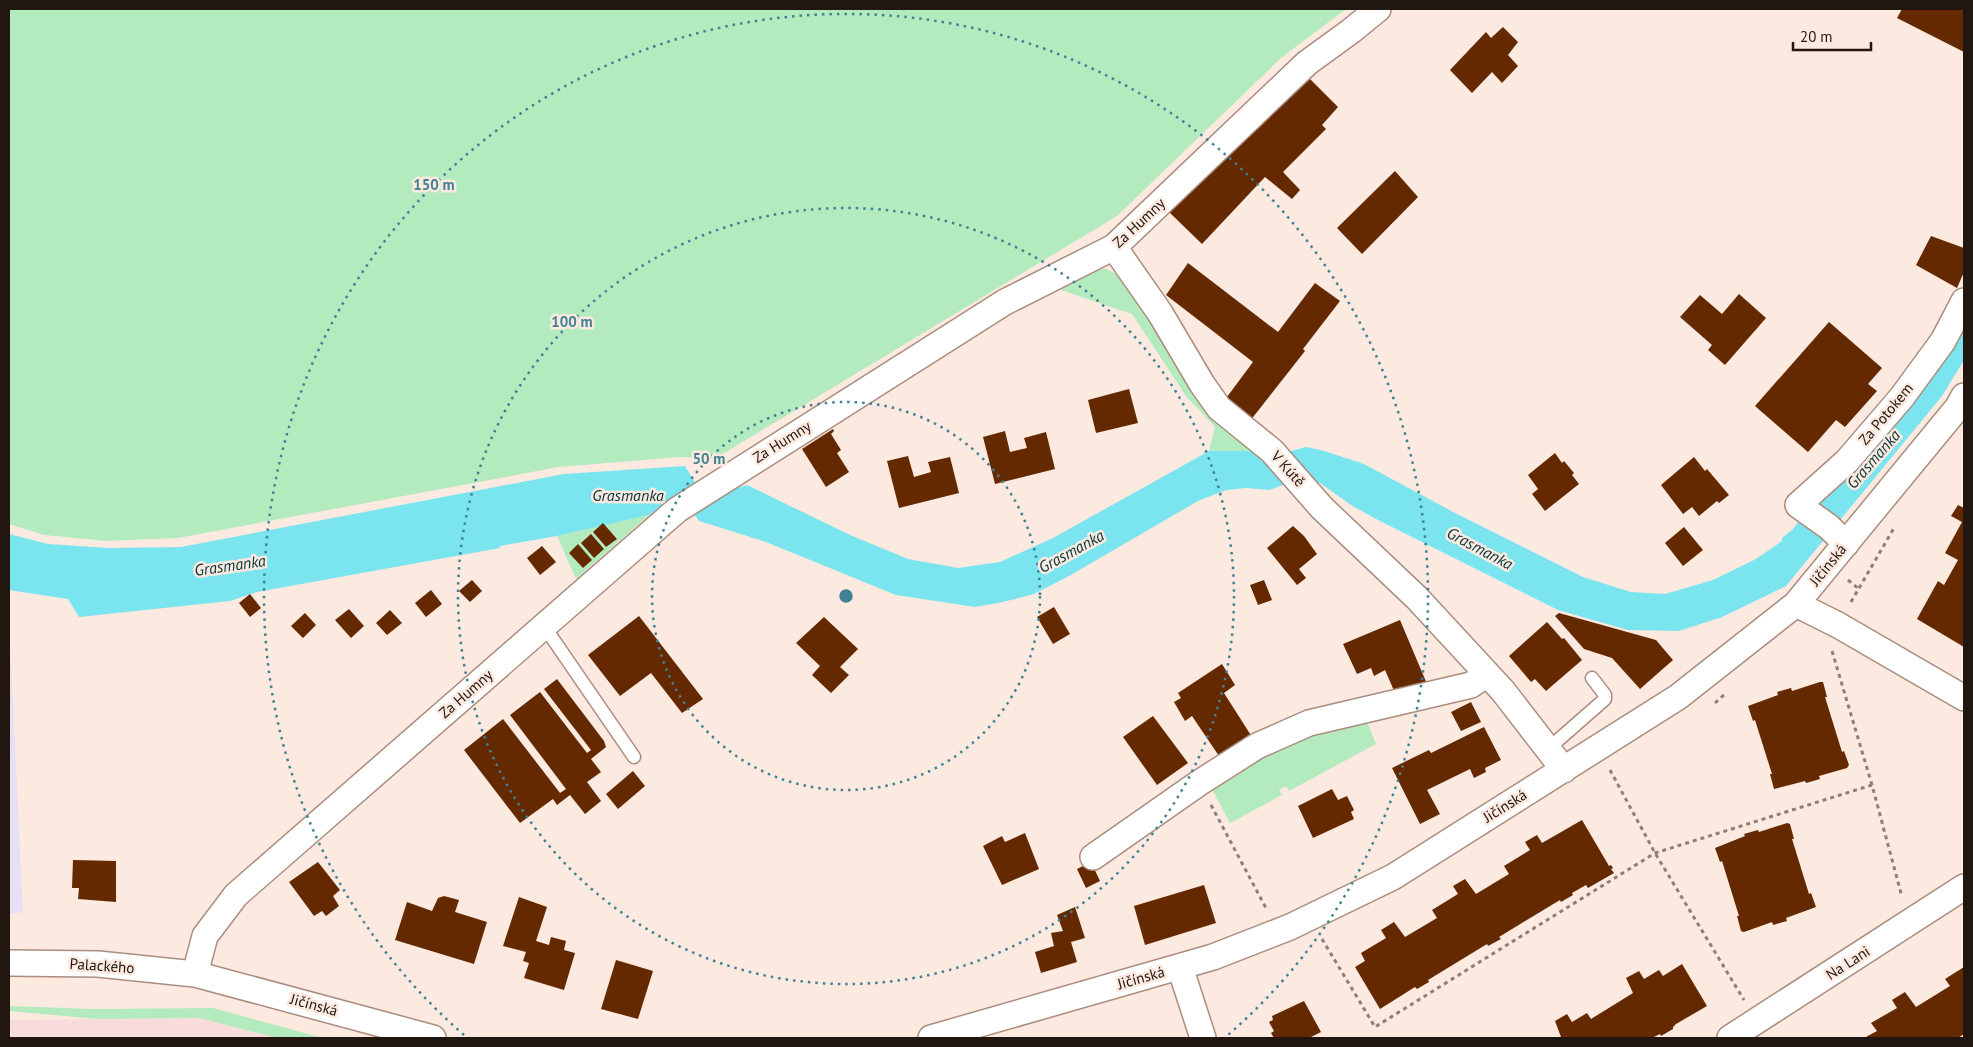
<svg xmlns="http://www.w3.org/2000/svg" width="1973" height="1047" viewBox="0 0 1973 1047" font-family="'PT Sans',sans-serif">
<rect width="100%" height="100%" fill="#fce9df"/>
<path fill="#e7dff5" d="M 9,622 L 23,912 L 9,914 Z"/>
<path fill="#f7dcdb" d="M 199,1018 L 278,1038 L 12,1038 L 9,1027 L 9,1020 Z"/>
<path fill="#b4ebbe" d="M 9,9 L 1346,9 L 1281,58 L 1117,216 L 716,458 L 680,457 L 559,467 L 178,538 L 106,541 L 44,535 L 9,524 Z
M 1107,269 L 1118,275 L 1153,315 L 1254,451 L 1209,451 L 1215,427 L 1186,396 L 1132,314 L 1055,288 L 1087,270 Z
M 649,515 L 576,579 L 557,536 L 601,526 L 593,532 L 606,547 L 617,538 L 604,525 Z
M 1366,719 L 1376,744 L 1289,791 L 1286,786 L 1279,790 L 1282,795 L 1230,823 L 1210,786 L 1262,756 L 1312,734 Z
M 9,1006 L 93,1009 L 213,1008 L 323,1038 L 278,1038 L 199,1018 L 97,1019 L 9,1011 Z"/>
<path fill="#7ae4ef" d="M 1964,314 L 1964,360 L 1942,396 L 1786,586 L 1722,617 L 1679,631 L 1628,630 L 1558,610 L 1378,520 L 1351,505 L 1320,483 L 1283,485 L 1269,490 L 1247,488 L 1226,490 L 1198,501 L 1069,576 L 1034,594 L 1003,602 L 975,607 L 896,595 L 766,542 L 699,521 L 694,514 L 660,507 L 649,515 L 557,536 L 500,546 L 500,548 L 257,592 L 230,601 L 79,617 L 68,599 L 9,590 L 9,534 L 48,544 L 109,548 L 181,547 L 564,474 L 685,466 L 695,483 L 728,491 L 747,485 L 850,535 L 908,559 L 958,568 L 1000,562 L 1053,538 L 1209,451 L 1291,451 L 1306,447 L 1321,450 L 1364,464 L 1455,513 L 1583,577 L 1631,592 L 1665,594 L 1713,580 L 1756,559 L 1782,541 L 1782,538 L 1792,530 Z"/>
<path fill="#652900" d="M 1902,9 L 1964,9 L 1964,52 L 1897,18 Z
M 1503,27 L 1518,42 L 1508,55 L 1518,66 L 1502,83 L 1492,72 L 1472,93 L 1450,70 L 1486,32 L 1491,38 Z
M 1309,78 L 1338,107 L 1322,125 L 1326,129 L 1283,172 L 1300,190 L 1292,199 L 1265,177 L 1202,244 L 1168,211 Z
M 1395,171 L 1418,197 L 1362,254 L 1337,228 Z
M 1931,236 L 1964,248 L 1964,272 L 1957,288 L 1916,265 Z
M 1188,263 L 1278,332 L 1315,283 L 1340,301 L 1303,349 L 1305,351 L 1250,421 L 1224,401 L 1253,362 L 1166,295 Z
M 1739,294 L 1766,318 L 1725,365 L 1708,350 L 1712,345 L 1680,317 L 1700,295 L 1722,314 Z
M 1829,322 L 1882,368 L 1868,384 L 1877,391 L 1845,427 L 1836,420 L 1808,452 L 1755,406 Z
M 1129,389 L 1138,423 L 1096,433 L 1088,400 Z
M 833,429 L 834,431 L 831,434 L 841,450 L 837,453 L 849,472 L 826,487 L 802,449 Z
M 1005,431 L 1010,452 L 1027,448 L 1024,438 L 1046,432 L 1055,469 L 995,484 L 983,437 Z
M 1555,453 L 1562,463 L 1564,461 L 1574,473 L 1572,475 L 1579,484 L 1545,511 L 1532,494 L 1538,489 L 1528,475 Z
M 908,456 L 914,477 L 931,472 L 928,462 L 950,457 L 959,493 L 899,508 L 887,461 Z
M 1694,457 L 1705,471 L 1707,469 L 1729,495 L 1719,503 L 1717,501 L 1699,516 L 1692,507 L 1683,514 L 1661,485 Z
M 1958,505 L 1964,508 L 1964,647 L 1917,619 L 1938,581 L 1944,585 L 1958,560 L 1945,553 L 1962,522 L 1951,516 Z
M 603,523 L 617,539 L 606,547 L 593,532 Z
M 1293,526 L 1304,536 L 1317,554 L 1299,569 L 1306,578 L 1297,585 L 1267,548 Z
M 1684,527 L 1703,550 L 1683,566 L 1665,543 Z
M 591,534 L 604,549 L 594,558 L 581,543 Z
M 578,544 L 592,560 L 583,568 L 569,553 Z
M 542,546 L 556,562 L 540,575 L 527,558 Z
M 472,580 L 482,591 L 470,602 L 459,591 Z
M 1264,580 L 1272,600 L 1258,605 L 1250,585 Z
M 431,590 L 442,604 L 426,617 L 415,603 Z
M 250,594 L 261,608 L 250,617 L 239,603 Z
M 1054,607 L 1070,634 L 1053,644 L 1037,617 Z
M 349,609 L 364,626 L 351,638 L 335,620 Z
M 390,610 L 402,623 L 387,635 L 376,623 Z
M 305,613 L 316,625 L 303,638 L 291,626 Z
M 1559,613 L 1656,640 L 1673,660 L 1640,689 L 1612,658 L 1584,649 L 1555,616 Z
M 639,616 L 703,699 L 682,713 L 651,673 L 620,696 L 588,655 Z
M 824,617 L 858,649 L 840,667 L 849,675 L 831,693 L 812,675 L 820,666 L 796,643 Z
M 1400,620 L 1427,684 L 1395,693 L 1385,670 L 1374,676 L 1371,668 L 1357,674 L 1343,644 Z
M 1547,622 L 1562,639 L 1564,638 L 1582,660 L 1546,691 L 1535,679 L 1531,682 L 1509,656 Z
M 1222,664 L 1235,685 L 1224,693 L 1252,737 L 1219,756 L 1192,716 L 1185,721 L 1174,702 L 1181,698 L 1178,693 Z
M 557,679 L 604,741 L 606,747 L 591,759 L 601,772 L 587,782 L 601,801 L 585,814 L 570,795 L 557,805 L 553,799 L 520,823 L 464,750 L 503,719 L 560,793 L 566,789 L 510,715 L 540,692 L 587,753 L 591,750 L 544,689 Z
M 1820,682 L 1823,682 L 1827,697 L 1825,697 L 1842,752 L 1844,751 L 1849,765 L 1847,768 L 1819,776 L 1820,779 L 1806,783 L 1805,781 L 1774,789 L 1770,774 L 1772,774 L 1755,720 L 1753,721 L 1748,706 L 1778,695 L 1777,692 L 1791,688 L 1792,691 Z
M 1471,702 L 1481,722 L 1461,731 L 1451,712 Z
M 1153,716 L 1188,763 L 1157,785 L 1123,737 Z
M 1484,727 L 1501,760 L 1485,768 L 1486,772 L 1474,778 L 1470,769 L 1427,790 L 1440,814 L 1420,824 L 1392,768 L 1429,750 L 1431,753 Z
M 633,771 L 645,786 L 618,809 L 606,794 Z
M 1332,789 L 1338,800 L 1347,796 L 1354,810 L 1351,812 L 1354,819 L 1313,838 L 1298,806 Z
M 1582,820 L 1609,866 L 1611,865 L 1613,868 L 1611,869 L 1614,873 L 1588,888 L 1586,885 L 1572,893 L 1573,895 L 1561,902 L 1560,900 L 1499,937 L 1501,939 L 1488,946 L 1487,944 L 1428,980 L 1429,982 L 1417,989 L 1415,987 L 1380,1009 L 1355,967 L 1365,961 L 1361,953 L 1386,938 L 1381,930 L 1394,922 L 1405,937 L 1437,918 L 1432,910 L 1458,894 L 1453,886 L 1465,879 L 1476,894 L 1509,874 L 1504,866 L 1530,850 L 1525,842 L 1537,835 L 1542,843 Z
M 1787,823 L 1790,824 L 1794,839 L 1792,839 L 1809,894 L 1811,893 L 1816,907 L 1786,918 L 1787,921 L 1773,925 L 1772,922 L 1744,932 L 1741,931 L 1737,916 L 1739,916 L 1722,861 L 1720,862 L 1715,848 L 1745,836 L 1744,834 L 1758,830 L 1759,832 Z
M 1025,833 L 1039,869 L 1002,885 L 983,846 L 1002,836 L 1005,842 Z
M 73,860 L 116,861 L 116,902 L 78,899 L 79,888 L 72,888 Z
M 318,862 L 340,890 L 333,896 L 339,906 L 326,916 L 322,911 L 314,916 L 289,882 Z
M 1091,862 L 1100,881 L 1086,888 L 1077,869 Z
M 1204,885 L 1216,923 L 1145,945 L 1134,906 Z
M 444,896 L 459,900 L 455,912 L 487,922 L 474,964 L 395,940 L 407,902 L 432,911 L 438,898 Z
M 519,897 L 547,907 L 536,941 L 549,945 L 551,937 L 566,941 L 564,950 L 575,953 L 564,990 L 524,978 L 529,963 L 523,961 L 526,952 L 503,946 Z
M 1075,907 L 1085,938 L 1071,942 L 1077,962 L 1041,973 L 1035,952 L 1054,946 L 1051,933 L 1063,931 L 1057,915 Z
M 616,960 L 653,971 L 638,1019 L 601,1009 Z
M 1682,964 L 1707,1006 L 1676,1024 L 1673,1027 L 1673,1029 L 1661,1036 L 1660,1034 L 1652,1038 L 1559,1038 L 1561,1037 L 1555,1021 L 1567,1014 L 1572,1022 L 1587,1013 L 1591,1019 L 1633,993 L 1626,978 L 1639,971 L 1644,979 L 1659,970 L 1663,976 Z
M 1964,967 L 1964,1034 L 1958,1038 L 1864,1038 L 1877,1031 L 1871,1023 L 1897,1008 L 1892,1000 L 1905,992 L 1916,1007 L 1950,986 L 1945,979 Z
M 1304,1001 L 1321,1032 L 1309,1038 L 1274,1038 L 1271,1033 L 1274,1031 L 1269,1022 L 1273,1020 L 1272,1016 Z"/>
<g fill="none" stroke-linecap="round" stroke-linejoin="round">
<defs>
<path id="service" d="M 544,626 L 634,757
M 1548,749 L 1605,699 L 1605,695 L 1592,678"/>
<path id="minor" d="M 1114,247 L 1160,313 L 1202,384 L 1219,408 L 1272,451 L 1322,508 L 1417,598 L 1503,691 L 1564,770
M 1846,544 L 1829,527 L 1798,505 L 1847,461 L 1902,397 L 1943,341 L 1964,301
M 1796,604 L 1838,625 L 1964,698
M 1093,857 L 1199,783 L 1257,746 L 1309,723 L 1471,685 L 1487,674
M 9,963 L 98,964 L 195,974 L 433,1038
M 1180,967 L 1203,1038
M 195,974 L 205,936 L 236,895 L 677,510 L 1005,302 L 1114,247 L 1307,63 L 1351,31 L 1378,9
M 931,1038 L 1213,957 L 1290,927 L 1393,877 L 1678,697 L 1796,604 L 1958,407 L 1964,396
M 1730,1038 L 1964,887"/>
</defs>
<use href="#service" stroke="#aa8d7e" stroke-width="15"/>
<use href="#minor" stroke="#aa8d7e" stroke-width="28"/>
<path stroke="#8e7f77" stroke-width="3" stroke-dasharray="4 4" stroke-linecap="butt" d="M 1848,580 L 1859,589
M 1851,602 L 1894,528
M 1832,651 L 1872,785 L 1902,897
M 1715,703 L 1725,694
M 1610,770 L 1655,853 L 1744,1000
M 1211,805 L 1267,910
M 1322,939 L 1375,1027 L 1655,853 L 1872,785"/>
<use href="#service" stroke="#fff" stroke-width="12"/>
<use href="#minor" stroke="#fff" stroke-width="25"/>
</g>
<g fill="none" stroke="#408293" stroke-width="2.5" stroke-dasharray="2.5 5">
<circle cx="846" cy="596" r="194"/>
<circle cx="846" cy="596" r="388"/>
<path d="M464 1035A582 582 0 1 1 1228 1035"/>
</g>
<g text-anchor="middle" stroke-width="5" stroke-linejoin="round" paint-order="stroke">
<g font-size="15" fill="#211610" stroke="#fce9df">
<text transform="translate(1139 223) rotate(-43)" y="5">Za Humny</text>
<text transform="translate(1886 414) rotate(-50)" y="5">Za Potokem</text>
<text transform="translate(782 442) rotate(-32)" y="5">Za Humny</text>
<text transform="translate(1288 469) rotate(48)" y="5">V Kútě</text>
<text transform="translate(1828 565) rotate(-51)" y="5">Jičínská</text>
<text transform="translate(466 694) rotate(-41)" y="5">Za Humny</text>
<text transform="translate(1505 806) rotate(-32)" y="5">Jičínská</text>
<text transform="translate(1848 963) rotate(-33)" y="5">Na Lani</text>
<text transform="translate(102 966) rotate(4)" y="5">Palackého</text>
<text transform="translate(1141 978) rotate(-16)" y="5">Jičínská</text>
<text transform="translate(314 1005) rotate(15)" y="5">Jičínská</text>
</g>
<g font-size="16" font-style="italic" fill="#00363b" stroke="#fce9df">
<text transform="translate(1873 459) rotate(-49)" y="6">Grasmanka</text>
<text x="628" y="501">Grasmanka</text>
<text transform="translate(1480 548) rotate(28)" y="6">Grasmanka</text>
<text transform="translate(1071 551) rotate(-29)" y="6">Grasmanka</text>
<text transform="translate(230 565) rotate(-8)" y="6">Grasmanka</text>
</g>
</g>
<circle cx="846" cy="596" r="8" fill="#408293" stroke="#fce9df" stroke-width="2.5"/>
<g font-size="15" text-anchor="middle" font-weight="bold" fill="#408293" stroke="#fce9df" stroke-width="5" stroke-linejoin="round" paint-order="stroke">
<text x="434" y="190">150 m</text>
<text x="572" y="327">100 m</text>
<text x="709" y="464">50 m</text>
</g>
<rect width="1973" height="1047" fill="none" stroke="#211610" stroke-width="20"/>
<path d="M1793 42v8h78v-8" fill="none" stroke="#211610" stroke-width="2.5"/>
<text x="1800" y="42" font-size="15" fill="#211610" stroke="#fce9df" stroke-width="4" paint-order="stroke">20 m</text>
</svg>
